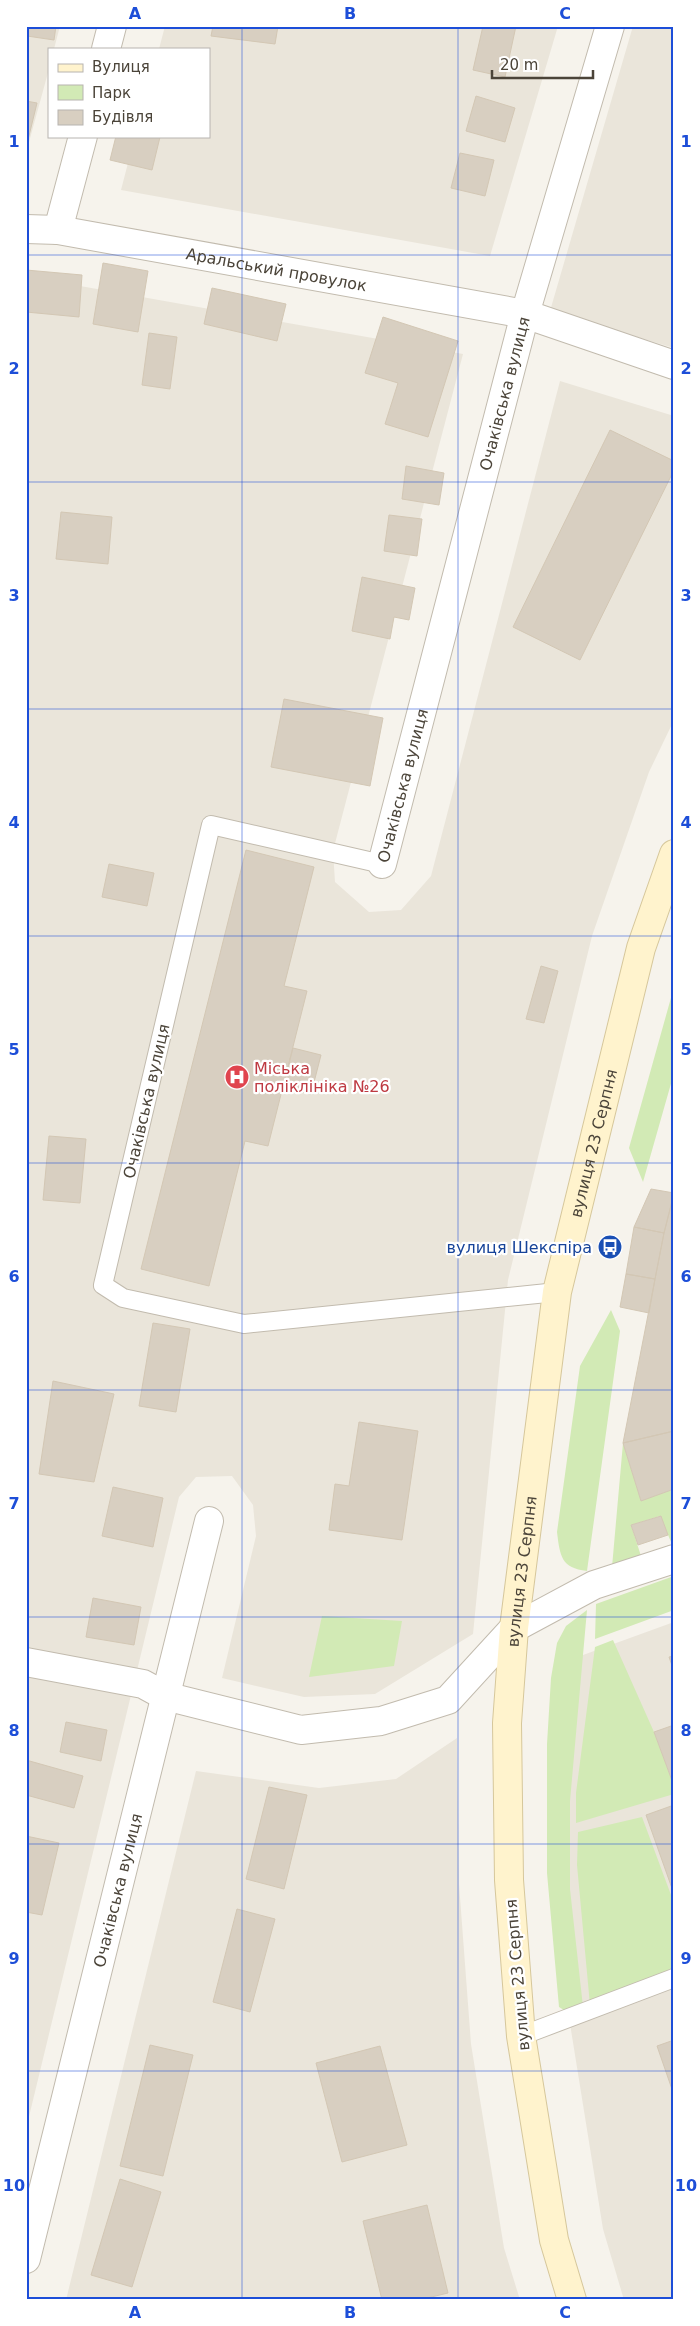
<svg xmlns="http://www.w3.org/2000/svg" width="700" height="2326" viewBox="0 0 700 2326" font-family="'DejaVu Sans',sans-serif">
<rect width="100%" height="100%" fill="#f6f3ec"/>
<path fill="#eae5da" d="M 26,26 L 60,26 L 54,49 L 49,49 L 49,69 L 26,153 Z
M 165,26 L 558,26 L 490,256 L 121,190 L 135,136 L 209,136 L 209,49 L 159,49 Z
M 633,26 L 674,26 L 674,348 L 550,311 Z
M 26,279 L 52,281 L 463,354 L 333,851 L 335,882 L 369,912 L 401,910 L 431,876 L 560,381 L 674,416 L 674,720 L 649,772 L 592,936 L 508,1280 L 473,1634 L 375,1694 L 304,1697 L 222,1678 L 256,1536 L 253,1505 L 232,1476 L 196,1477 L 179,1497 L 26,2129 Z
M 674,1622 L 674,2300 L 624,2300 L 603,2229 L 571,2030 L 559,1877 L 561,1663 Z
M 457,1738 L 459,1884 L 471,2044 L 504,2248 L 520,2300 L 66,2300 L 196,1771 L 319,1788 L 396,1779 Z"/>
<path fill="#d2eab5" d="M 674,987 L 674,1073 L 643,1182 L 629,1148 Z
M 611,1310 L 620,1331 L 587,1571 C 561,1568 560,1556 557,1532 L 580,1366 Z
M 623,1443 L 641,1500 L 674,1489 L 674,1549 L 660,1516 L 631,1525 L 641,1556 L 612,1567 Z
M 674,1576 L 674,1610 L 595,1639 L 596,1604 Z
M 587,1610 L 570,1801 L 570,1889 L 583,2007 L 567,2012 L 559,2007 L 547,1873 L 547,1744 L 551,1678 L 557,1643 L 566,1626 Z
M 322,1616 L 402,1621 L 394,1666 L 309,1677 Z
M 613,1640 L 654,1732 L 674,1786 L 674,1794 L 576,1823 L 576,1793 L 595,1647 Z
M 642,1817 L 674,1903 L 674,1973 L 590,2005 L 577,1865 L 578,1832 Z"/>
<path fill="#d8cfc1" stroke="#d3c7b4" d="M 28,26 L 56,26 L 54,40 L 27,36 Z
M 213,26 L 278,26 L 275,44 L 211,36 Z
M 483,26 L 516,26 L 505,77 L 473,70 Z
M 476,96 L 515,108 L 505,142 L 466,131 Z
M 26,101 L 37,103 L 26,148 Z
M 116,136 L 160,137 L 152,170 L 110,160 Z
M 460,153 L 494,160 L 485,196 L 451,188 Z
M 103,263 L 148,271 L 138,332 L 93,324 Z
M 26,270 L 82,275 L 79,317 L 26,312 Z
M 212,288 L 286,304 L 277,341 L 204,324 Z
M 383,317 L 458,341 L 428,437 L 385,424 L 398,383 L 365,373 Z
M 149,333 L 177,337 L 170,389 L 142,385 Z
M 610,430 L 674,461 L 674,470 L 580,660 L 513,627 Z
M 406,466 L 444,473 L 439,505 L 402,499 Z
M 61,512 L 112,517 L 108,564 L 56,559 Z
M 389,515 L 422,519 L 417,556 L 384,551 Z
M 362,577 L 415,588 L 409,620 L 394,617 L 390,639 L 352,631 Z
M 284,699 L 383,718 L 370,786 L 271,767 Z
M 246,850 L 314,867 L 284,986 L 307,991 L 268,1146 L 245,1141 L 209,1286 L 141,1269 Z
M 109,864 L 154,873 L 147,906 L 102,897 Z
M 541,966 L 558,971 L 544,1023 L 526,1019 Z
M 293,1048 L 321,1055 L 311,1094 L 283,1087 Z
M 49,1136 L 86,1139 L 80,1203 L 43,1200 Z
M 651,1189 L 674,1193 L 664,1233 L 634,1227 Z
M 674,1194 L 674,1431 L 623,1443 L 664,1233 Z
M 634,1227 L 664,1233 L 655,1279 L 626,1274 Z
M 626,1274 L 655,1279 L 649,1313 L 620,1307 Z
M 153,1323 L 190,1329 L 176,1412 L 139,1406 Z
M 53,1381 L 114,1394 L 94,1482 L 39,1474 Z
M 359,1422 L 418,1431 L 402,1540 L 329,1530 L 335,1484 L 349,1486 Z
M 674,1431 L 674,1489 L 641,1501 L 623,1443 Z
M 113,1487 L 163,1498 L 153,1547 L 102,1536 Z
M 661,1516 L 668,1535 L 638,1545 L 631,1525 Z
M 93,1598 L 141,1607 L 134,1645 L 86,1637 Z
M 674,1656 L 674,1671 L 669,1657 Z
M 66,1722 L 107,1730 L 101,1761 L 60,1752 Z
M 674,1725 L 674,1786 L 654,1732 Z
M 26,1760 L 83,1776 L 74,1808 L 26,1795 Z
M 269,1787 L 307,1795 L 284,1889 L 246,1879 Z
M 674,1805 L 674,1894 L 646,1815 Z
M 26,1836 L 59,1843 L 42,1915 L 26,1912 Z
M 237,1909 L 275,1919 L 250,2012 L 213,2002 Z
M 674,2040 L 674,2095 L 657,2046 Z
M 150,2045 L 193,2055 L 163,2176 L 120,2166 Z
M 380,2046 L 407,2145 L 342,2162 L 316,2063 Z
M 120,2179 L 161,2192 L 132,2287 L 91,2275 Z
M 427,2205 L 448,2293 L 419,2300 L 382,2300 L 363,2221 Z"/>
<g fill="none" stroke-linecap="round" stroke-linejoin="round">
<defs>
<path id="lane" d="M 382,864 L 211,825 L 103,1285 L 123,1298 L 244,1324 L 557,1292
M 521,2036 L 674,1978"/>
<g id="street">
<path d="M 106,49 L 112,26"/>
<path id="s1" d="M 26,229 L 58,230 L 525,314 L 674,365"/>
<path d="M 58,230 L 83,136"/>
<path id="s2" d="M 382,864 L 525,314 L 610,26"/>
<path d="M 26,1662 L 143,1684 L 165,1696 L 301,1730 L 381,1721 L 448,1700 L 514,1628 L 594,1585 L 674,1559"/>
<path id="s3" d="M 26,2259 L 209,1521"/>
</g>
<g id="secondary">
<path id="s4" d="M 572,2300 L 554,2240 L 521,2036 L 509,1880 L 507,1723 L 514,1628 L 557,1292 L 641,948 L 674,854"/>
</g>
</defs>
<use href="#lane" stroke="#c2bbae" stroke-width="20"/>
<use href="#street" stroke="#c2bbae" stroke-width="30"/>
<use href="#secondary" stroke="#d6c79b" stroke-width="30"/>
<use href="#lane" stroke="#fff" stroke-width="18"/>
<use href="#street" stroke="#fff" stroke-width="28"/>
<use href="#secondary" stroke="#fff3cd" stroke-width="28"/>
</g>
<path fill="none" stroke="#1d4ed8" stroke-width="1" stroke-opacity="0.55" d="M 242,26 L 242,2300M 458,26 L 458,2300M 26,255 L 674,255M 26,482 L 674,482M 26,709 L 674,709M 26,936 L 674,936M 26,1163 L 674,1163M 26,1390 L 674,1390M 26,1617 L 674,1617M 26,1844 L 674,1844M 26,2071 L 674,2071"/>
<defs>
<symbol id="hospital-disc" viewBox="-11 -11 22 22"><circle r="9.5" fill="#e0444e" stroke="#fff"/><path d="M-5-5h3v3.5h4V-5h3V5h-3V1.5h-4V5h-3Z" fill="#fff"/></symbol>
<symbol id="bus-disc" viewBox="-11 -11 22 22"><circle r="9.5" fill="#1a4fb4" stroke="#fff"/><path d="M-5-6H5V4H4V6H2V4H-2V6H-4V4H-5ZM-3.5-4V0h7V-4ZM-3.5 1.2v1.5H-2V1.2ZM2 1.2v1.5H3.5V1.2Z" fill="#fff"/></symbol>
</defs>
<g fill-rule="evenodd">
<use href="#hospital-disc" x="223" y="1063" width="28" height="28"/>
<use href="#bus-disc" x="596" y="1233" width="28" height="28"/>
</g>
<g text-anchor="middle" stroke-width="4.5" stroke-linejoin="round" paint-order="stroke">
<g font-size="16" fill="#4b4439" stroke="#fff">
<text dy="6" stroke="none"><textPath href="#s1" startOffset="254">Аральський провулок</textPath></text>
<text dy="6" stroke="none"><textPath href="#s2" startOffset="486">Очаківська вулиця</textPath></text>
<text dy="6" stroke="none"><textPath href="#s2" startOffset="81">Очаківська вулиця</textPath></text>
<text transform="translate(146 1101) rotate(-77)" y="6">Очаківська вулиця</text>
<text dy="6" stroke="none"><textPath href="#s4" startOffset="1170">вулиця 23 Серпня</textPath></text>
<text dy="6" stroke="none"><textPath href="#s4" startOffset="735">вулиця 23 Серпня</textPath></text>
<text dy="6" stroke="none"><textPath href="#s3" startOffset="380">Очаківська вулиця</textPath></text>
<text transform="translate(517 1975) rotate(-95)" y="6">вулиця 23 Серпня</text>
</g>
<g font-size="16" fill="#be3a42" stroke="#fff" text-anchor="start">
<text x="254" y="1074">Міська<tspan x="254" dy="18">поліклініка №26</tspan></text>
</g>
<g font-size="16" fill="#164399" stroke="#fff" text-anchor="end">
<text x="592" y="1253">вулиця Шекспіра</text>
</g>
</g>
<rect width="700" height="2326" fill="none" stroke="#ffffff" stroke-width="55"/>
<rect x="48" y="48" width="162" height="90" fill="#ffffff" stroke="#b7b4b0"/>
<rect x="58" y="64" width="25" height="8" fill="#fff3cd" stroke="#b7b4b0"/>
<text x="92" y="72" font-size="15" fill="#4b4439">Вулиця</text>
<rect x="58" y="85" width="25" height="15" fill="#d2eab5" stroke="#b7b4b0"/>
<text x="92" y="98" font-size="15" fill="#4b4439">Парк</text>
<rect x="58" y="110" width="25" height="15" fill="#d8cfc1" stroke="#b7b4b0"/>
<text x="92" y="122" font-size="15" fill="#4b4439">Будівля</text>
<path d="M492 70v8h101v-8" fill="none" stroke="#4b4439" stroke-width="2.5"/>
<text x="500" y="70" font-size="15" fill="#4b4439" stroke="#ffffff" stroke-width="4" paint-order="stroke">20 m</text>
<rect x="28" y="28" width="644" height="2270" fill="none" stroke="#1d4ed8" stroke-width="2"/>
<g font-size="16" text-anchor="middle" font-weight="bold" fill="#1d4ed8">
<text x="135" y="19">A</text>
<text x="350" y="19">B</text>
<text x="565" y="19">C</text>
<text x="14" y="147">1</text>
<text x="686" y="147">1</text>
<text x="14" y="374">2</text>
<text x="686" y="374">2</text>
<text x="14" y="601">3</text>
<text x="686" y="601">3</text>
<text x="14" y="828">4</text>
<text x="686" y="828">4</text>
<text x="14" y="1055">5</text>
<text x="686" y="1055">5</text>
<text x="14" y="1282">6</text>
<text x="686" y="1282">6</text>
<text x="14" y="1509">7</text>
<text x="686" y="1509">7</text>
<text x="14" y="1736">8</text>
<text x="686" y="1736">8</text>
<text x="14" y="1964">9</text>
<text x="686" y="1964">9</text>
<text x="14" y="2191">10</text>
<text x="686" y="2191">10</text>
<text x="135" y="2318">A</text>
<text x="350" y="2318">B</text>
<text x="565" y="2318">C</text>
</g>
</svg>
